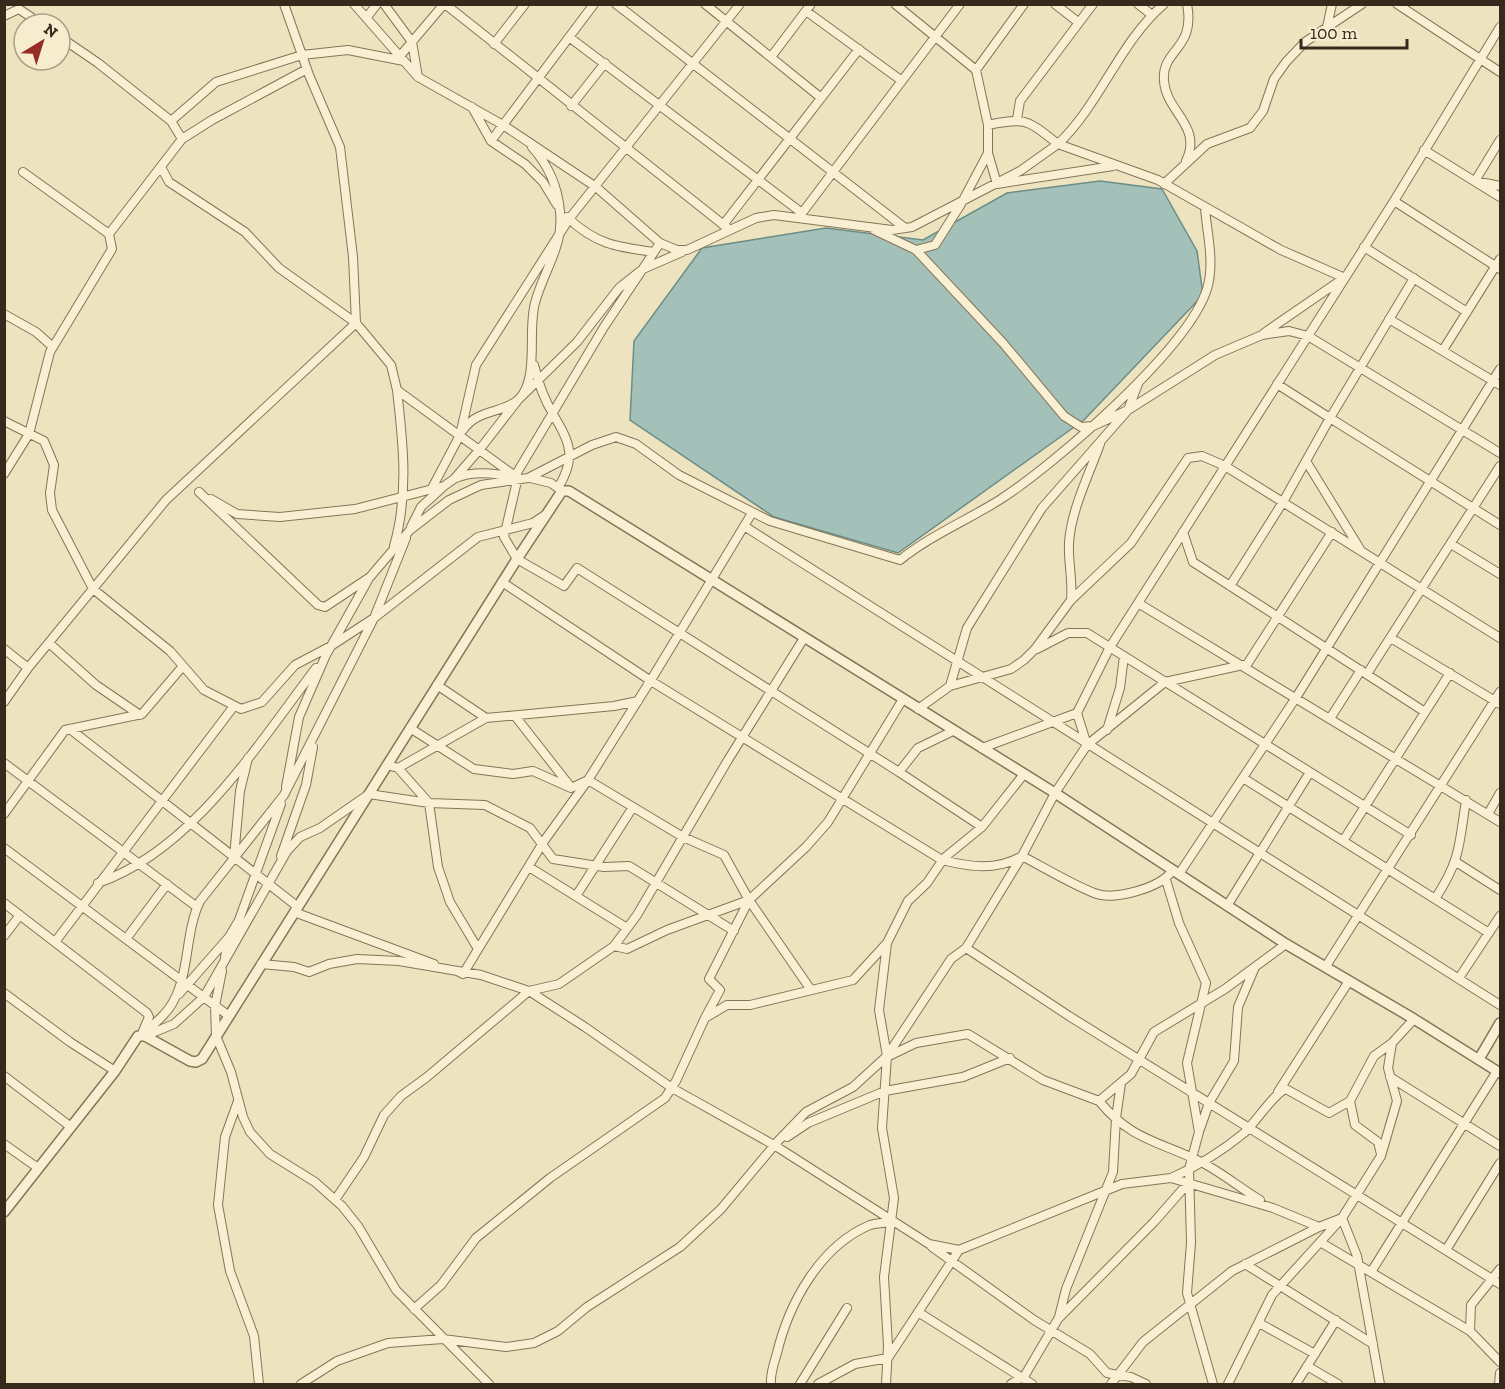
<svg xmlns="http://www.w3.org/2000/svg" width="1505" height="1389" viewBox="0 0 1505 1389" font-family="'Zilla Slab',serif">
<rect width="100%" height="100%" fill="#eee3bf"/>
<path fill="#a3c0b9" stroke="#6a8e87" stroke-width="1.5" d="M 1100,181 L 1162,189 L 1197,251 L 1203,295 L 1084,420 L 898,553 L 774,517 L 630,420 L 634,341 L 702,248 L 826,228 L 923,240 L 1007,193 Z"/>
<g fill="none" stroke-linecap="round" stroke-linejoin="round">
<defs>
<path id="minor" d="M 284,4 L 309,75 L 340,147 L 353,257 L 356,323 L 391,365 L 397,390 L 515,476
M 354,4 L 418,77 L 503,125 L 596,187 L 660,243 L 677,250 L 687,250 L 756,218 L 774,215 L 892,230 L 912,227 L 1020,171 L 1058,144 L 1158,180 L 1281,250 L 1345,278
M 384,4 L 412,42 L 418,77
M 445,4 L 730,230
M 616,4 L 905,228
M 705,4 L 820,97
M 895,4 L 976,70 L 988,125 C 1027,117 1027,120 1058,144 C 1101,103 1119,43 1164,4
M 1055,4 L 1078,22
M 1138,4 L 1152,15
M 1397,4 L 1500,72
M 806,11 L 902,81
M 4,16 L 19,9 L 41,24
M 367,17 L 377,4
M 1327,27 L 1332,4
M 60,37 L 98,63 L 171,121 L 216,82 L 302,55 L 348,50 L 404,61
M 569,37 L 802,213
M 494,44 L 525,4
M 400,56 L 444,4
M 771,57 L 811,4
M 976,70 L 1024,4
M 571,106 L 605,63
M 472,107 L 491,141 L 525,164 L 543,182 L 557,205
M 1017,119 L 1020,101 L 1093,4
M 171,121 L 182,139
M 1500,140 L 1475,181 L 1500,186
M 491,141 L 594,4
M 1424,150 L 1500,197
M 988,153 L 997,184 L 1113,166
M 1186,161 C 1203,126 1166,112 1164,81 C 1161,49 1196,50 1187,4
M 23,172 L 109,234
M 1164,184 L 1207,144 L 1250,128 L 1263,111 L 1274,79 L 1286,62 L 1305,42 L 1362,4
M 1394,201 L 1500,269
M 567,217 C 595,244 616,247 654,252
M 799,217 L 960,4
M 723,225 L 859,49
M 874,230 L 916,250 L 1003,343 L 1064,416 L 1081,427 L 1093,426 L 1128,410 L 1215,355 L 1262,335 L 1289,331 L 1308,336 L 1500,453
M 660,243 L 604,327 L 515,476 L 517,481 L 504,537 L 517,559 L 564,586 L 577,568 L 899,772 L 918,748 L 953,731
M 1364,247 L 1467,312
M 916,250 L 935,245 L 961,204 L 988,153 L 988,125
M 1414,278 L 1330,418 L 1500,525
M 4,314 L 36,332 L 53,347
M 1389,319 L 1500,385
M 1264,333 L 1341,280
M 1443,350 L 1500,259
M 534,365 C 538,382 544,399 553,414 C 570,443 577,457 558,488
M 4,421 L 44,441 L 54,465 L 50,493 L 52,510 L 93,589 L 170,651 L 204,690 L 241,709 L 262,702 L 295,665 L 331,646 L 374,618 L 478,537 L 533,523 L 545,515
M 463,430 C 477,409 504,413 518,400 C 540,379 527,331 535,303 C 543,272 564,246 560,212 C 558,186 549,166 532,147
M 1306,461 L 1360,549
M 4,474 L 29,434 L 50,352 L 112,249 L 109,234 L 182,139 L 212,120 L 307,69
M 456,478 C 475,470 497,474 518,477
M 530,478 L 551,483 L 562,491
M 431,490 L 460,435 L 476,365 L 569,219 L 740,4
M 199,492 L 318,605 L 325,607 L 370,577 L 410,530 L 449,500 L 481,485 L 528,478 L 592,445 L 616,437 L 636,444 L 679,475 L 770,521 L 900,560 C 931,535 968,520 1001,499 C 1055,464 1188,349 1207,289 C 1215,263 1207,234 1205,208
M 211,499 L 237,514 L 280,517 L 355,509 L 444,486 L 454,479 L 480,449 L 518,400 L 577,342 L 619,288 L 643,269 L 682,252
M 744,526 L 1500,1005
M 411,527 L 421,507 L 444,486
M 1183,532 L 1193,562 L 1425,712
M 1451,544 L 1500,574
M 394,546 C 409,494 403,442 397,390
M 502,582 L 651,681 L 942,860 C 970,867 997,871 1022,856 C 1045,868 1069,883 1094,893 C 1114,901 1160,888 1172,871
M 1230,586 L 1283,502 L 1330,418 L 1277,384
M 1071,600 C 1073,581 1068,562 1069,543 C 1071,510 1089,475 1100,444
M 1138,603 L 1500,822
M 1391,638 L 1500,704
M 49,643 L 96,685 L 140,715
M 4,649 L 28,668
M 1037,649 L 1068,633 L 1087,633 L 1411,835
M 1246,666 L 1332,532
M 1367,674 L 1500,466
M 437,685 L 486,718 L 614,706 L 638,701
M 950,686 L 1011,669 L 1024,660 L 1035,649 L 1071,600 L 1131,543 L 1188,458 L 1202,456 L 1225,466 L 1500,638
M 4,702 L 28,668 L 166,500 L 356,323 L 279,268 L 245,232 L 169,182 L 161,167
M 918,709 L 950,686 L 967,628 L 1042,508 L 1128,410 L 1138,384
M 515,716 L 570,786
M 1331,717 L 1361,670
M 410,728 L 474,769 L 513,774 L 533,771 L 571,788 L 588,780 L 683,837 L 724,855 L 749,900 L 811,990
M 70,729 L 298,907
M 1107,730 L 1120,688 L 1124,656
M 1087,745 L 1077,713 L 1110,647 L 1394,201 L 1500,27
M 982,748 L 1077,713
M 4,763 L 197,907
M 387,765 L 398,768 L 429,803 L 438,867 L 450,902 L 478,949
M 398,768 L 486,718
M 899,772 L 982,827
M 1243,778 L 1489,933
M 286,787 L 299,717 L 326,655 L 368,580
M 4,814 L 65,730 L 142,714 L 183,666
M 1488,814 L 1500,793
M 1343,841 L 1450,673
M 4,848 L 229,1016
M 281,856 L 306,785 L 313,747
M 234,857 L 240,791 L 248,758
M 1456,862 L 1500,890
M 529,867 L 627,928
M 1179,874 L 1297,696 L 1500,369
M 1166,880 L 1179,923 L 1206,983 L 1187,1063 L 1199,1132 L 1189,1169 L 1191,1243 L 1187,1293 L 1213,1384
M 98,883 C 192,851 258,744 316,668
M 576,896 L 633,807
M 1435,899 C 1461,859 1459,845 1466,800
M 4,903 L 147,1013 L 149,1017 L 143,1031
M 1227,906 L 1310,772
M 294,912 L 434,964
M 4,936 L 20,915
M 126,939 L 167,884
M 55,942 L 234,706
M 614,946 L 627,949 L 667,930 L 749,900
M 966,948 L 1069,1016 L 1500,1284
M 225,957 L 229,937
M 261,964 L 294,967 L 309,972 L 329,964 L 357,959 L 399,961 L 481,975 L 529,991 L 585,1027 L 672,1088 L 774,1145 L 929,1244 L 959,1250 L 1122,1184 L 1171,1178 L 1273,1208 L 1319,1227 L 1342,1218 L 1381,1156 L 1397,1101 L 1388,1068 L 1392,1043 L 1414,1019
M 1326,966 L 1500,692
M 222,971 L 215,1006 L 216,1036 L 231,1072 L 243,1117 L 250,1132 L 270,1154 L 315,1182 L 342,1206 L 358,1226 L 396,1290 L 489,1384
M 459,972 L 463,974 L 544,841 L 588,780 L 654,675 L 752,513
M 1459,978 L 1500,916
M 4,993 L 70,1042 L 115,1071
M 179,994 L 229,937 L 239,920 L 281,804
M 705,1018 L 720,990 L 709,979 L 749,900 L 806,847 L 828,822 L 903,699
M 143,1034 C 154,1024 168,1013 174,1000 C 190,970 185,932 200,901 L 284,795 L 374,618 L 406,538
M 145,1036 L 174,1024 L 204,997 L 287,851 L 300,837 L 320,828 L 369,794 L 429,803 L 485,805 L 530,828 L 553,859 L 604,867 L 629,866 L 734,931
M 889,1056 L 916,1043 L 968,1034 L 1043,1080 L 1099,1101 L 1131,1074 L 1154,1032 L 1225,989 L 1286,944
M 4,1076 L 71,1127
M 1390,1077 L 1500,1146
M 1278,1092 L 1349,981
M 238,1101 L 225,1137 L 218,1205 L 230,1271 L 254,1336 L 259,1384
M 1099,1101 C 1132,1141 1159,1141 1201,1162 C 1221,1172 1240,1188 1260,1200
M 1350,1101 L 1355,1125 L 1378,1142 L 1381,1154
M 1200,1129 L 1209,1103 L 1234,1061 L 1238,1007 L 1255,967
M 787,1137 L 808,1123 L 885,1091 L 963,1077 L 1010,1058
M 4,1144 L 38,1168
M 1171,1178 C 1198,1166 1221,1152 1244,1133 C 1256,1122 1274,1093 1286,1089 L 1329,1113 L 1350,1101 L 1374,1056 L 1392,1043
M 335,1200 L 364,1157 L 384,1115 L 401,1096 L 427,1077 L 529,991 L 559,984 L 614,946 L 637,915 L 728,760 L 804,638
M 1320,1242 L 1470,1331
M 932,1247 L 1034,1320 L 1090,1354 L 1107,1373 L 1131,1377 L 1146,1384
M 1446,1250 L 1500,1163
M 1245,1264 L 1373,1344
M 1500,1269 L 1471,1305 L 1470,1331 L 1500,1362
M 1371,1272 L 1497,1071
M 414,1309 L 441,1285 L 476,1238 L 550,1178 L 665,1098 L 676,1081 L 705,1018 L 727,1005 L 750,1005 L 853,980 L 887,943 L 908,901 L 927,883 L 944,858 L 982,827 L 1024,774
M 918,1312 L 1032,1384
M 1059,1317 L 1066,1289 L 1113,1172 L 1116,1118 L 1121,1083
M 1259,1323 L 1315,1354
M 1307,1366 L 1338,1384
M 301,1384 L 337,1361 L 388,1343 L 443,1339 L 506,1347 L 534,1343 L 558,1331 L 587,1307 L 680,1247 L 721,1209 L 777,1142 L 806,1112 L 853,1087 L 887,1056 L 951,959 L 966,948 L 1022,856 L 1055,793 L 1087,745 L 1165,682 L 1243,665
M 771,1384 C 770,1374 774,1363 777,1353 C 789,1303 820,1246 870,1225 C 876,1223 886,1223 893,1222
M 800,1384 L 847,1308
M 818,1384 L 855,1364 L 888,1358 L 959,1250
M 886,1384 L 888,1346 L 884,1277 L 894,1198 L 882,1128 L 887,1056 L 879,1010 L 887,943
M 1011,1384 L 1025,1375 L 1058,1319 L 1154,1222 L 1189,1182
M 1111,1384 L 1143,1342 L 1232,1271 L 1319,1227
M 1228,1384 L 1272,1295 L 1342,1218 L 1357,1256 L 1380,1384
M 1296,1384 L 1336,1320
M 1499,1384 L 1500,1373"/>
<path id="tertiary" d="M 1479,1059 L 1500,1023
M 4,1212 L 115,1071 L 138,1036 L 145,1036 L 190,1061 L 196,1062 L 202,1059 L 517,559 L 562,491 L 569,491 L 1055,793 L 1286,944 L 1414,1019 L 1500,1073"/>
</defs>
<use href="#minor" stroke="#877457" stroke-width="10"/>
<use href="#tertiary" stroke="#877457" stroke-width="12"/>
<use href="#minor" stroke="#f9f0d3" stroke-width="8"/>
<use href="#tertiary" stroke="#f9f0d3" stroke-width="9"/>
</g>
<rect width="1505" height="1389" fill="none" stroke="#362a1c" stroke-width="12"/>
<g transform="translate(42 42) rotate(38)"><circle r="28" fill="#f6edcf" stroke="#a99f87" stroke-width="1.5"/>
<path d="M0-4.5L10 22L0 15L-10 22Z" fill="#972d27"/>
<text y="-9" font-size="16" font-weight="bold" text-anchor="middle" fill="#362a1c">N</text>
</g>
<path d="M1301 39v9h106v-9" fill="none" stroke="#362a1c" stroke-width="3"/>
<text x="1310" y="39" font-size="18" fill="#362a1c" stroke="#f6edcf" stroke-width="4.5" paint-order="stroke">100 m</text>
</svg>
